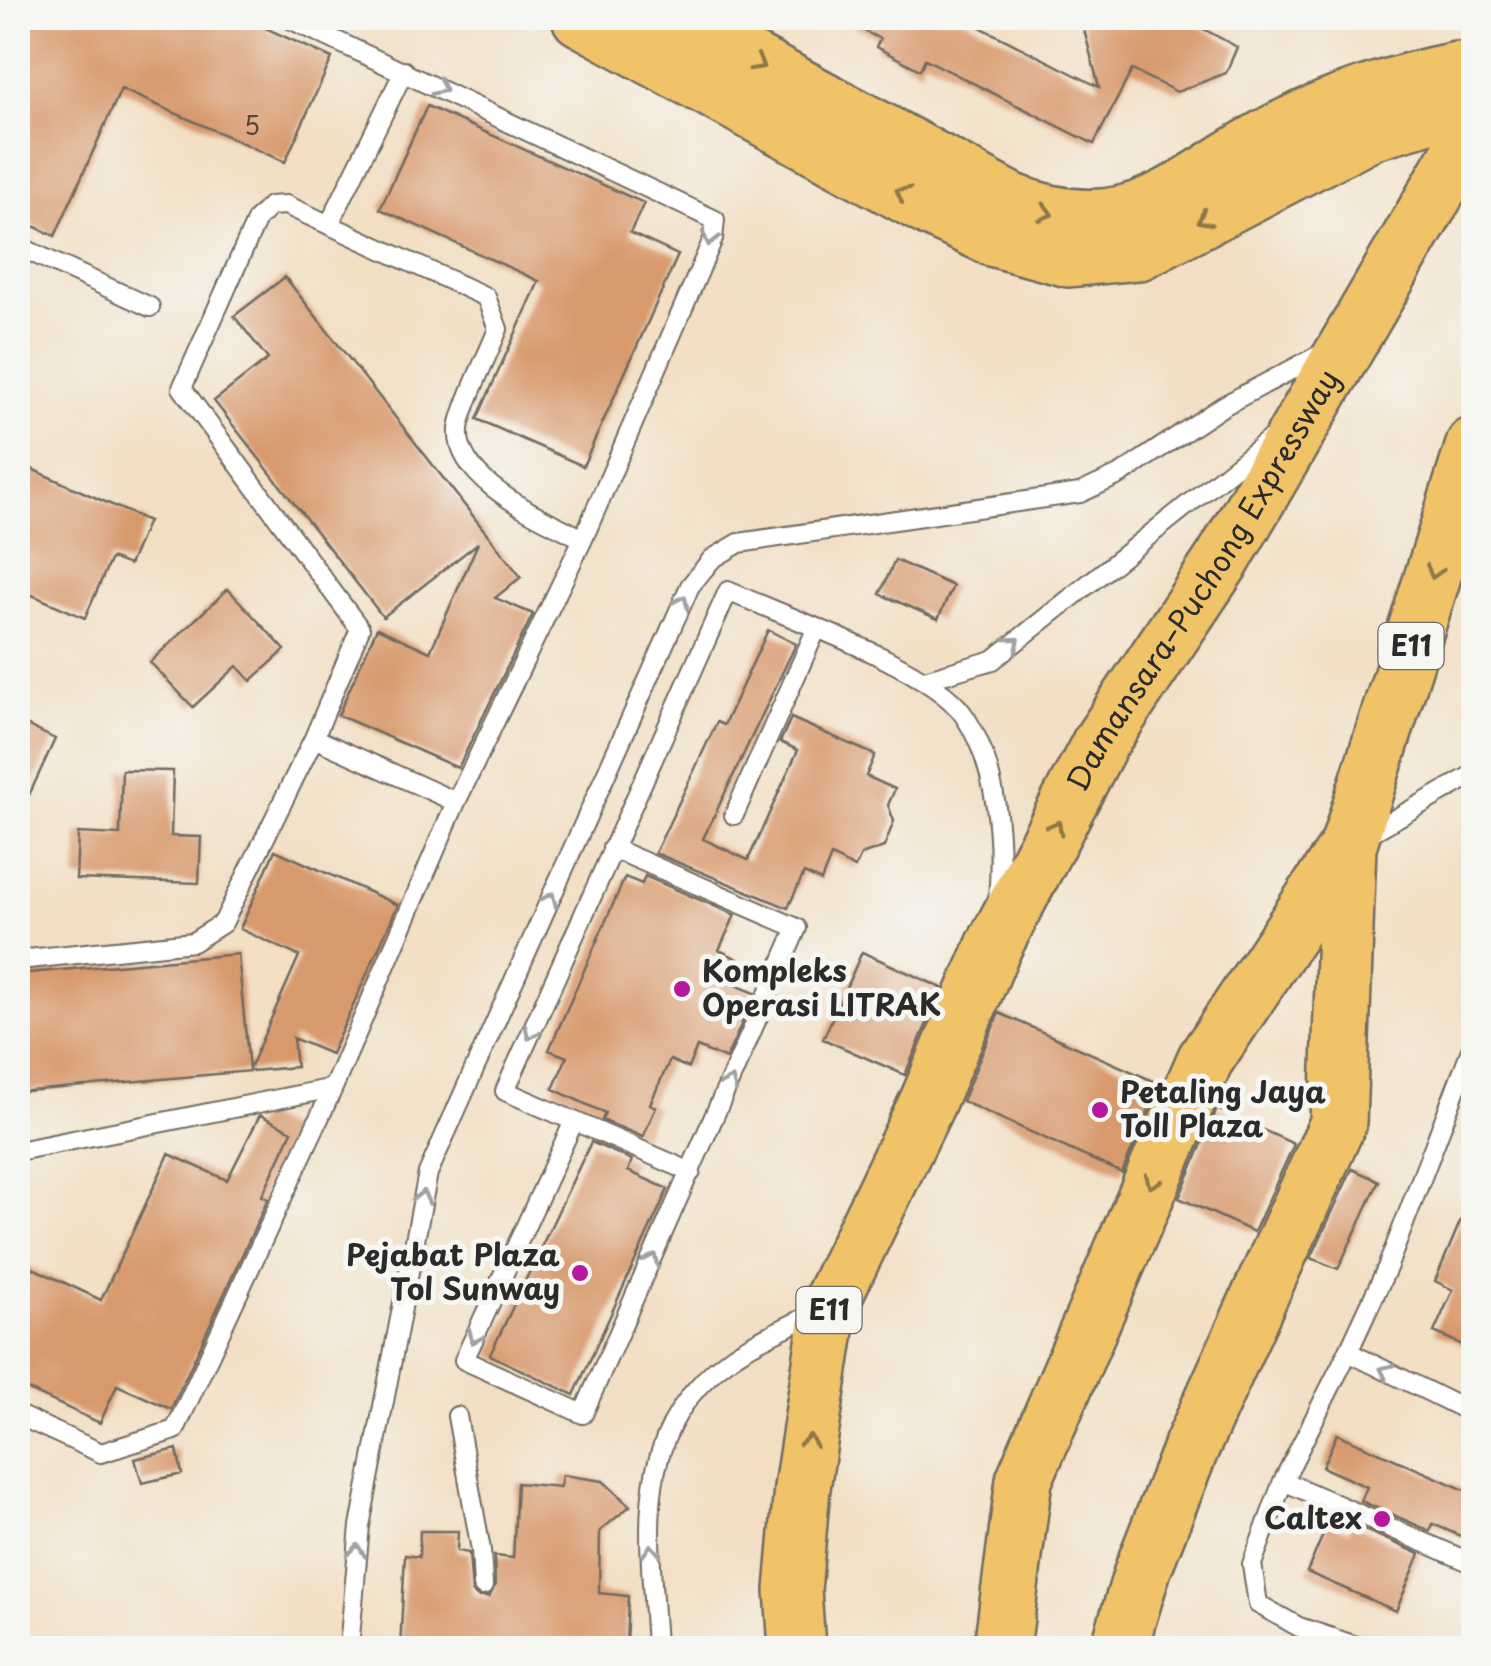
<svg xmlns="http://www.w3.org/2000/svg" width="1491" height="1666" viewBox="0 0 1491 1666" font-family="'Playpen Sans',sans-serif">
<rect width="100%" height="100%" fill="#f6f6f2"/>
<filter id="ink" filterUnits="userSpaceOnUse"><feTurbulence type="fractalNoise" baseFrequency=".01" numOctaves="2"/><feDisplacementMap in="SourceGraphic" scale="20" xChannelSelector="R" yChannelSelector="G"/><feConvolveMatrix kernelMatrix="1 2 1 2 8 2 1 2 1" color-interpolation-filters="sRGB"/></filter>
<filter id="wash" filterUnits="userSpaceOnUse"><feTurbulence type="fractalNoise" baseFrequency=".0048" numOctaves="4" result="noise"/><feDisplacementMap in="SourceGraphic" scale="40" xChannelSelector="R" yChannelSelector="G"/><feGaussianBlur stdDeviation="2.25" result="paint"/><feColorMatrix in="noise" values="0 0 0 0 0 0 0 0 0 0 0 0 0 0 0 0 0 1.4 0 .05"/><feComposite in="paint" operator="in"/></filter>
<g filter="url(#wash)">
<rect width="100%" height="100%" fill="#f2dfc4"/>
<g id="blocks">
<path fill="#d89a6d" d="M 18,18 L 243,18 L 332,58 L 285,162 L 121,89 L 55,236 L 18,219 Z
M 839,18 L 962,18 L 1099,87 L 1081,18 L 1183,18 L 1237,47 L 1226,73 L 1177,92 L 1132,70 L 1094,144 L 925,59 L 920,70 L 876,47 L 880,39 Z
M 427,106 L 644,203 L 630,233 L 678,255 L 583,466 L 477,419 L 539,281 L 380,209 Z
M 285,277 L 521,577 L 495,598 L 533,614 L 458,768 L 338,715 L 377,628 L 430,652 L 478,543 L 383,617 L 214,401 L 268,359 L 234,316 Z
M 18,463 L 148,521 L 129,565 L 111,558 L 85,618 L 18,589 Z
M 895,560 L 953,586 L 938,619 L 880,594 Z
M 228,589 L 285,650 L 251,681 L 237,666 L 193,707 L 150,662 Z
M 768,630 L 796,644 L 703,839 L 748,860 L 798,750 L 780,742 L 791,718 L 875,755 L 866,776 L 895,789 L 888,805 L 894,821 L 884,847 L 861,855 L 855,868 L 831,856 L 821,881 L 804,873 L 788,908 L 655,853 L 717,722 L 724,725 Z
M 18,721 L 55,739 L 18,819 Z
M 122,770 L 173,771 L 171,836 L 201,837 L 199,883 L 76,879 L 78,833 L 120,835 Z
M 275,850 L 398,905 L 331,1054 L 293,1038 L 296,1067 L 18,1092 L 18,974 L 238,954 L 249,1069 L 299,956 L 240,929 Z
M 645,876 L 735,915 L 719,950 L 738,959 L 728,982 L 755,993 L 726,1059 L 697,1047 L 688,1068 L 670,1060 L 650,1104 L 656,1107 L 643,1137 L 602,1120 L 605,1113 L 553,1089 L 567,1057 L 549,1050 L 625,877 L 642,884 Z
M 862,952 L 942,988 L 905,1075 L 823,1039 Z
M 999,1013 L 1160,1084 L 1122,1173 L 962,1101 Z
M 1217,1109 L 1294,1144 L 1254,1232 L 1179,1198 Z
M 260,1115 L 292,1131 L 262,1196 L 268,1199 L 171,1409 L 117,1385 L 100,1423 L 18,1385 L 18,1261 L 101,1300 L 169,1154 L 227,1180 Z
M 591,1142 L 632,1160 L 628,1171 L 668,1189 L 574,1395 L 490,1355 Z
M 1352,1169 L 1379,1181 L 1338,1269 L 1311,1258 Z
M 1474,1189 L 1474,1350 L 1434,1332 L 1453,1290 L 1435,1281 Z
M 1337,1434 L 1474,1494 L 1474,1542 L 1433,1524 L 1430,1531 L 1361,1501 L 1367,1487 L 1322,1467 Z
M 177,1449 L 182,1474 L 142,1483 L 135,1459 Z
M 562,1475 L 603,1481 L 630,1506 L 600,1531 L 599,1593 L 628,1596 L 626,1648 L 400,1648 L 405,1555 L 419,1557 L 420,1531 L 458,1531 L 457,1551 L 469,1553 L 472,1592 L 478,1597 L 489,1597 L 495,1586 L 494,1556 L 513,1558 L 517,1483 L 560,1487 Z
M 1328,1523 L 1348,1531 L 1351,1524 L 1420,1554 L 1396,1611 L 1307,1572 Z"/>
</g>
</g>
<g filter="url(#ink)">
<use href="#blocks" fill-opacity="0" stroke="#716a61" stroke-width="2.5"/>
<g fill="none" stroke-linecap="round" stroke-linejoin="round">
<defs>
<path id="service" d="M 329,225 L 404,71
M 18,246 L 150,307
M 925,680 L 993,660 L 1270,439
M 456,802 L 314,738 L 360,629 L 182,388 L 257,219 L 270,206 L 286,205 L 486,297 L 498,329 C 486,360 468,392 460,423 C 447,479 545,519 583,539
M 734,815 L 816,630
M 1365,836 L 1474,774
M 18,960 L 193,942 L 223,923 L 314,738
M 1474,1042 L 1387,1268 L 1348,1352 L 1474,1414
M 574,1121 L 464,1360 L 583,1414 L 797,928 L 612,848
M 18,1151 L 333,1088
M 691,1172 L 505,1091 L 728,591 C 786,617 929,666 963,714 C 998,764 1003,841 998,899
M 1348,1352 L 1283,1481 L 1474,1564
M 18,1415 L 101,1453 L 175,1430 L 333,1088 L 456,802 L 583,539 L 713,239 L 715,220 L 288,18
M 457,1416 L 481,1550 L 483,1586
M 1283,1481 L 1252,1564 L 1258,1604 L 1299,1627 L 1362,1648
M 349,1648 L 360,1526 L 428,1173 L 690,586 L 712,559 L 739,543 L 1080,493 L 1121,474 L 1223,406 L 1325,352
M 656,1648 C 651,1537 627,1434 730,1358 C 755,1339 791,1327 819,1310
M 1446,1648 L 1474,1642"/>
<g id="motorway">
<path d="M 580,18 L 931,209 L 995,239 L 1069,259 L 1139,252 L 1370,132 L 1474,102"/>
<path d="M 672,18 L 1011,201 C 1140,252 1185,174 1290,125 C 1344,99 1399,82 1457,70"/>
<path id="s1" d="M 797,1648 L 793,1590 L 802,1488 L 830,1304 L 927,1103 L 994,946 L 1100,743 L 1223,559 L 1474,128"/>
<path d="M 1002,1648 L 1024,1480 L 1169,1142 L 1205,1060 L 1348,846"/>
<path d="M 1119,1648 L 1143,1569 L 1190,1450 L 1338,1123 L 1348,846 L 1474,445"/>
</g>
</defs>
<use href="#service" stroke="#716a61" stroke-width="22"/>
<use href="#motorway" stroke="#716a61" stroke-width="60"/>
<use href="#service" stroke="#fff" stroke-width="18"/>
<use href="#motorway" stroke="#f0c369" stroke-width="55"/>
</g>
<defs><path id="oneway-chevron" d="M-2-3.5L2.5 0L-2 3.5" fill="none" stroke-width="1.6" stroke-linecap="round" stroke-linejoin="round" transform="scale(2.5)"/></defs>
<g stroke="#8e774a">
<use href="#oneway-chevron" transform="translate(758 64) rotate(29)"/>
<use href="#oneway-chevron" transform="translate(902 193) rotate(-151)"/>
<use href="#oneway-chevron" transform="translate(1046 213) rotate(15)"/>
<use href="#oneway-chevron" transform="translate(1204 219) rotate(152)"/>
<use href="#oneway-chevron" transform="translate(1434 572) rotate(107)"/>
<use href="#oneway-chevron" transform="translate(1056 827) rotate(-62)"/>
<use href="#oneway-chevron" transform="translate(1152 1182) rotate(113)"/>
<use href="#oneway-chevron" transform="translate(809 1441) rotate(-81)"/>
</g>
<g stroke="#a0a0a0">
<use href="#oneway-chevron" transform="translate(440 88) rotate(26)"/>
<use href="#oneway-chevron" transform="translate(710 239) rotate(105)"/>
<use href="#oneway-chevron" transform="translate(682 602) rotate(-66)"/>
<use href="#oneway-chevron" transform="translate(1014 643) rotate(-39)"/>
<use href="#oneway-chevron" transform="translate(550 899) rotate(-66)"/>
<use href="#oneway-chevron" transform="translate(531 1033) rotate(114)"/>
<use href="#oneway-chevron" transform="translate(730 1083) rotate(-66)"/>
<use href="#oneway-chevron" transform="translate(422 1197) rotate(-77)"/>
<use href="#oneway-chevron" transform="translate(652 1260) rotate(-66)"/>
<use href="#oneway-chevron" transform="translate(475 1337) rotate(115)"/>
<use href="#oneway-chevron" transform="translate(1386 1371) rotate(-154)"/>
<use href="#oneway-chevron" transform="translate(357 1551) rotate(-85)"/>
<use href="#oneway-chevron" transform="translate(651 1551) rotate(-93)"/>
</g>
</g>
<g fill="#b5179e" stroke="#f6f6f2" stroke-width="4">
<circle cx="682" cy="989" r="10"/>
<circle cx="1100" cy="1110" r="10"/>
<circle cx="580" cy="1273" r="10"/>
<circle cx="1382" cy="1519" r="10"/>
</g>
<g text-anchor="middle" stroke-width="10" stroke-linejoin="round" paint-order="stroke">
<g font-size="25" fill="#56473c">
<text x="252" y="135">5</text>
</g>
<g fill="#f6f6f2" stroke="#686867" stroke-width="2.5">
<rect x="1378.5" y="623" width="65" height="46" rx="8"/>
<rect x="796.5" y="1287" width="65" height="46" rx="8"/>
</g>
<g font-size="28" font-weight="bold" fill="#2b2b2b">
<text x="1411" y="656">E11</text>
<text x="829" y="1320">E11</text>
</g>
<g font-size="30" fill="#2b2b2b" stroke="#f6f6f2">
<text dy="10" stroke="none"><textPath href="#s1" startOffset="1162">Damansara–Puchong Expressway</textPath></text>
</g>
<g font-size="30" font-weight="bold" fill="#2b2b2b" stroke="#f6f6f2" text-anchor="start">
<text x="702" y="982">Kompleks<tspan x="702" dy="34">Operasi LITRAK</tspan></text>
<text x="1120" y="1103">Petaling Jaya<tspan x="1120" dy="34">Toll Plaza</tspan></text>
<text x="560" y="1266" text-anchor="end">Pejabat Plaza<tspan x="560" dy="34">Tol Sunway</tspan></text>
<text x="1362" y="1529" text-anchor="end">Caltex</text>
</g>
</g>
<rect width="1491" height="1666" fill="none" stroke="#f6f6f2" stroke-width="60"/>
</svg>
